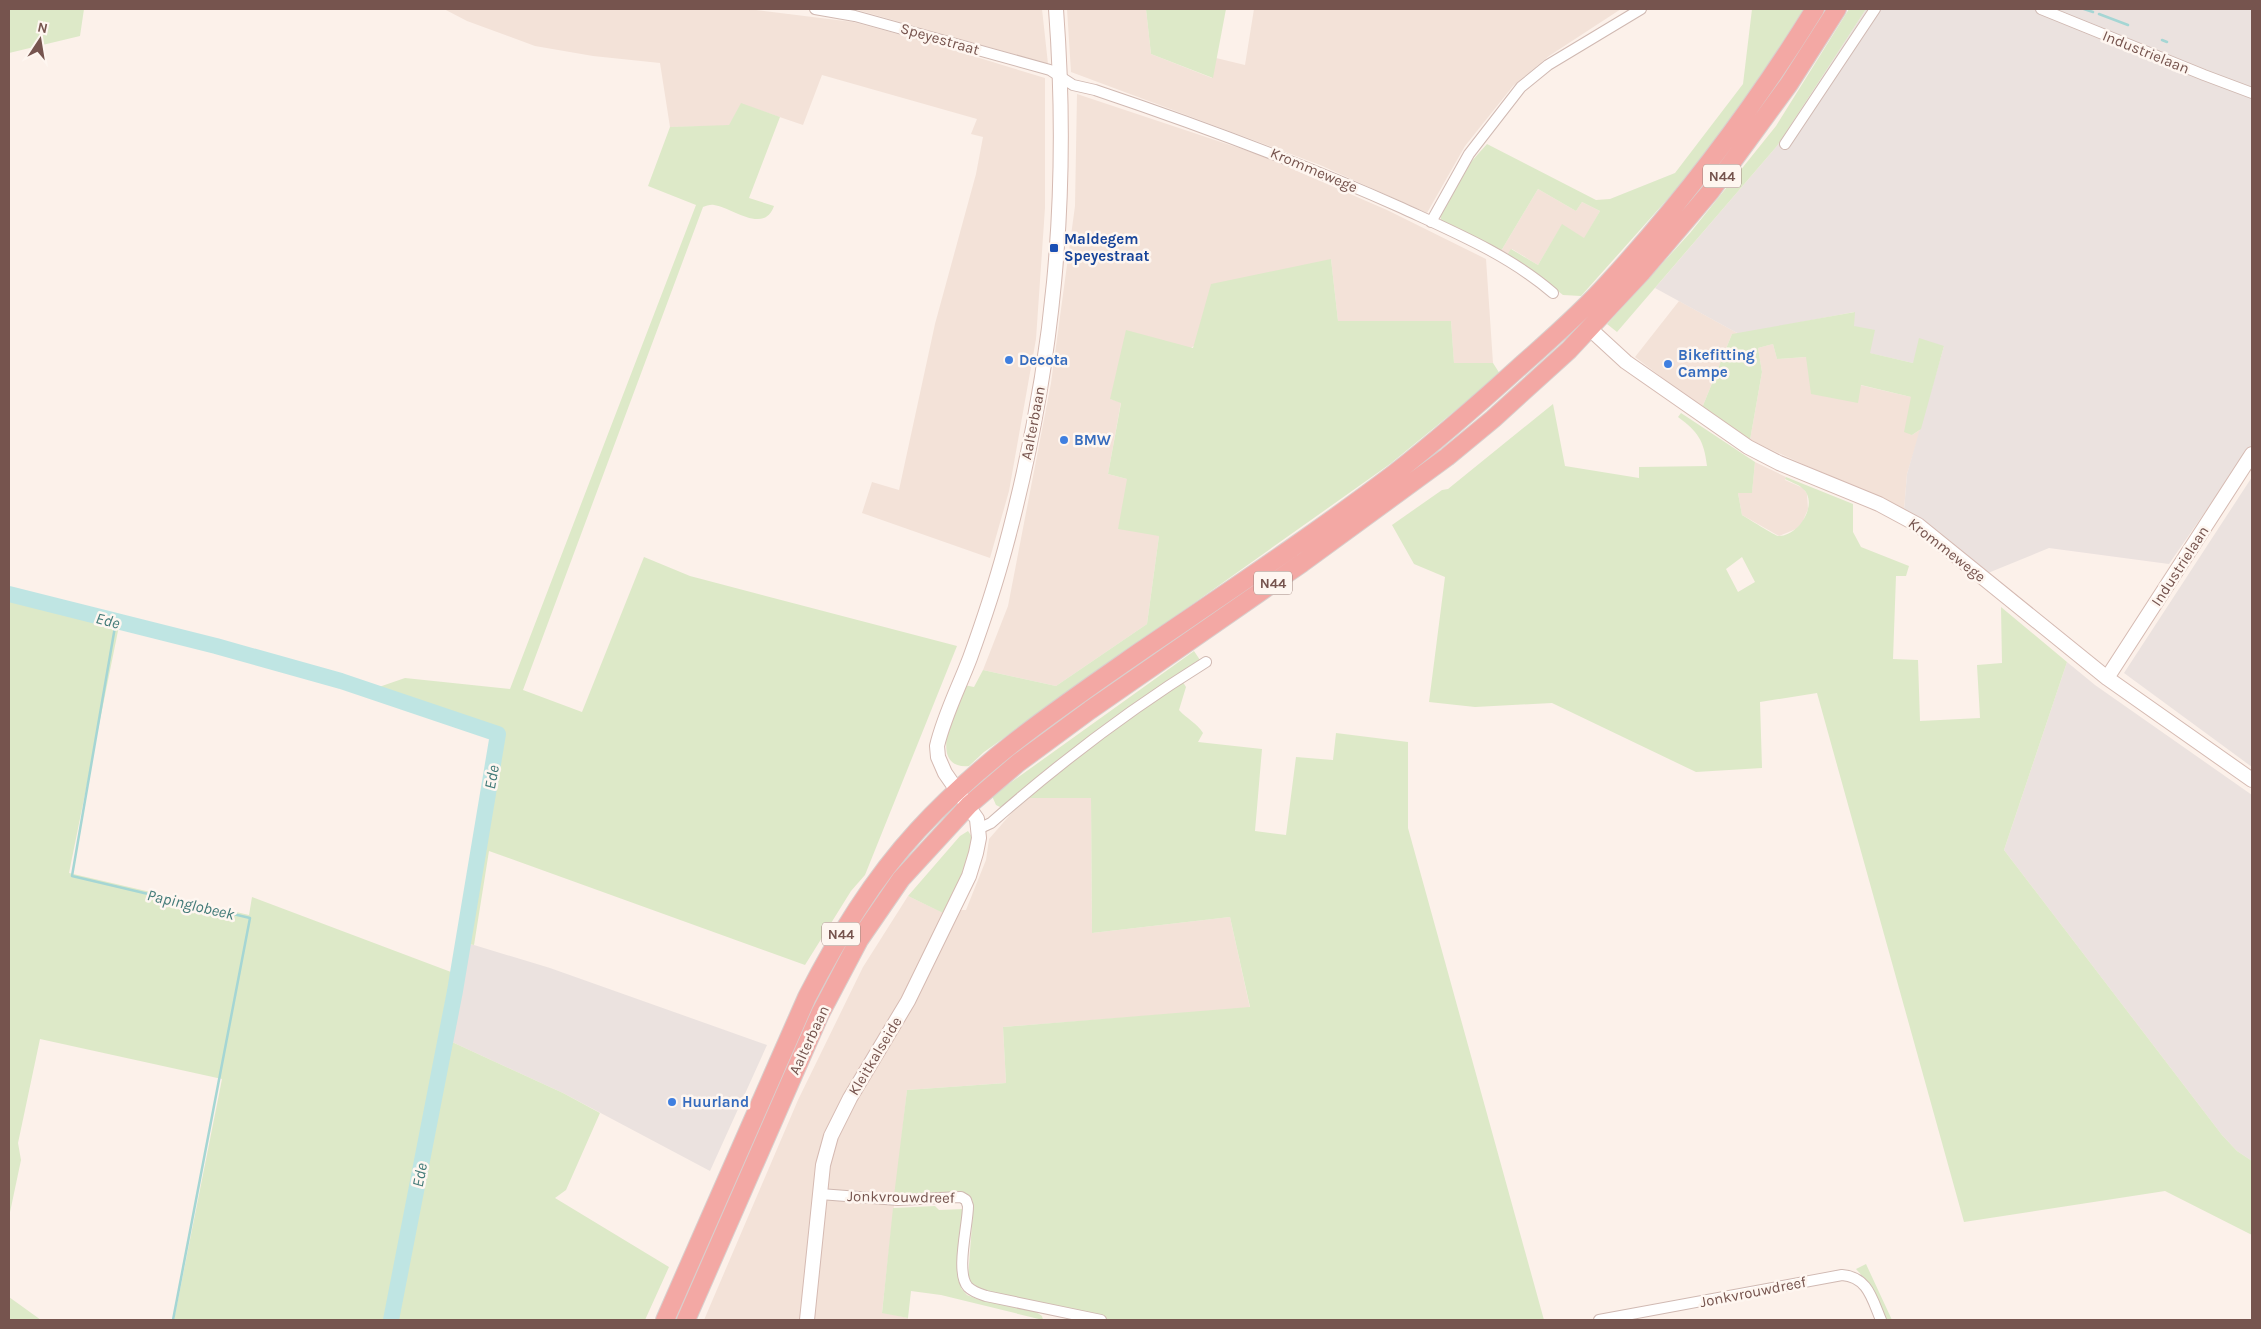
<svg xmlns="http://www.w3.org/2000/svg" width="2261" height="1329" viewBox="0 0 2261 1329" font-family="Karla,sans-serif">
<rect width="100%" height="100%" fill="#fcf1ea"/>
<path fill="#f3e2d8" d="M 444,9 L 748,9 L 853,22 L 927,42 L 1045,78 L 1045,208 L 1036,339 L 1009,491 L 990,558 L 862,513 L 872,482 L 899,490 L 935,324 L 976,174 L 983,137 L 971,134 L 977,119 L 822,75 L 803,125 L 741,104 L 729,126 L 670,127 L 660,63 L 593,56 L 535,46 L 467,21 Z
M 852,9 L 1042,9 L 1048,64 L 854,9 Z
M 1067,9 L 1146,9 L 1151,54 L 1212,78 L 1216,58 L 1245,65 L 1254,9 L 1621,9 L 1549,56 L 1513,86 L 1465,146 L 1427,213 L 1320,165 L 1071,72 Z
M 1077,94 L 1260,155 L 1387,210 L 1486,259 L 1493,363 L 1454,364 L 1451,321 L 1338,321 L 1331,259 L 1110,399 L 1121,402 L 1108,474 L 1127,479 L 1159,536 L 1147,624 L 1056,686 L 983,670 L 1008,606 L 1051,383 L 1075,206 Z
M 1538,189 L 1576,211 L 1582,202 L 1600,211 L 1584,239 L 1562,225 L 1538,265 L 1512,249 L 1507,255 L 1501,251 Z
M 1679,301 L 1739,334 L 1732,334 L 1702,408 L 1635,357 Z
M 1773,344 L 1777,359 L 1806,357 L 1860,385 L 1911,397 L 1912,435 L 1921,429 L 1907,474 L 1904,510 L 1750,440 L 1762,372 L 1758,348 Z
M 1755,462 L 1786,477 L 1785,480 L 1803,488 L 1807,494 L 1808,509 L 1802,523 L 1796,529 L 1779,536 L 1742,515 L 1738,493 L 1752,492 Z
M 1029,798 L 1091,798 L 1092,933 L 1230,917 L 1250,1008 L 1003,1027 L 1006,1083 L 907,1090 L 882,1312 L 908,1318 L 908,1320 L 704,1320 L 798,1100 L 863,967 L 908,896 L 956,919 L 961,910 L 966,910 L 986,860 L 989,839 L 1015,809 Z"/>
<path fill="#ebe2df" d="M 1866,9 L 2252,9 L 2252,444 L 2169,564 L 2049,548 L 1988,573 L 1904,510 L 1907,474 L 1944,346 L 1913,363 L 1869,353 L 1854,326 L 1854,312 L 1739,334 L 1655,288 L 1777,146 Z
M 2252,477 L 2252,767 L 2124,673 Z
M 2067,662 L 2095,685 L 2252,795 L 2252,1161 L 2237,1151 L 2222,1135 L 2004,850 Z
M 457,942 L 474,945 L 550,968 L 767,1045 L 710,1171 L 563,1093 L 439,1036 Z"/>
<path fill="#dde9c8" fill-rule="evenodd" d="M 9,9 L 84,9 L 80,36 L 9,53 Z
M 1146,9 L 1226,9 L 1213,78 L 1151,54 Z
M 1752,9 L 1805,9 L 1763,77 L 1697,166 L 1581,296 L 1563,295 L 1534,272 L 1507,255 L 1511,249 L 1538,265 L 1562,224 L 1584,238 L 1600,211 L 1582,202 L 1576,211 L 1538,189 L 1501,251 L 1441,221 L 1440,213 L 1470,163 L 1487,144 L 1596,200 L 1610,199 L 1675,173 L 1743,84 Z
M 1849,9 L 1866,9 L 1777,146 L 1617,332 L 1607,324 L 1690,233 L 1776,126 Z
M 741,103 L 780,117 L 749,198 L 774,206 C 764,235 731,207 714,205 C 711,204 706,206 703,207 L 523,690 L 582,712 L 644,557 L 690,576 L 957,646 L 865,875 L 851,891 L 805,965 L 489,851 L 474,945 L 457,942 L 494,736 L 417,713 L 420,704 L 375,691 L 376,688 L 405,678 L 510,689 L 696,205 L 648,186 L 670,127 L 729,125 Z
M 1331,259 L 1338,321 L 1451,321 L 1454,363 L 1493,363 L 1500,374 L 1390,464 L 984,752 L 969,766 C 925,770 957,704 964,685 L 974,687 L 983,670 L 1056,686 L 1147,624 L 1159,536 L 1118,529 L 1127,479 L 1108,474 L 1121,403 L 1110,399 L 1126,330 L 1193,348 L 1211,284 Z
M 1855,312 L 1854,326 L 1875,330 L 1870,353 L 1913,363 L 1919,338 L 1944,346 L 1921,429 L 1912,435 L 1904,432 L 1911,397 L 1861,385 L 1858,403 L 1811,394 L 1806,357 L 1777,359 L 1773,344 L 1758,348 L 1762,372 L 1750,440 L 1702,408 L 1732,334 Z
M 1553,404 L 1565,466 L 1639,478 L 1639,467 L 1707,466 C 1704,440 1698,432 1678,417 L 1681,413 L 1755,462 L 1752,493 L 1738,493 L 1742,515 C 1747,518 1776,536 1778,536 C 1799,537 1820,502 1802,488 C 1798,484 1790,482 1785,479 L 1786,477 L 1853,504 L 1853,532 L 1861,547 L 1909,566 L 1906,576 L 1896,576 L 1893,659 L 1918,660 L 1920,721 L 1980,718 L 1977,665 L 2002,663 L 2001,607 L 2067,662 L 2004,850 L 2222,1135 L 2237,1151 L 2252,1161 L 2252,1235 L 2165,1191 L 1964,1222 L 1817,693 L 1760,702 L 1762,768 L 1696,772 L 1552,703 L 1475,707 L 1429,702 L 1445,577 L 1414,564 L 1392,525 L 1442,490 L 1448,489 ZM 1742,557 L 1755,582 L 1738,592 L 1726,569 Z
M 9,599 L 119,626 L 69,873 L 249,915 L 252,897 L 451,972 L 439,1036 L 563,1093 L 600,1113 L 566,1190 L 555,1198 L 669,1267 L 645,1320 L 174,1320 L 222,1079 L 40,1039 L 18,1143 L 21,1160 L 9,1217 Z
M 1194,651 L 1200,660 L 1179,676 L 1186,687 L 1179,710 C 1187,719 1197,723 1203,733 L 1198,742 L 1262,749 L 1255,831 L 1286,835 L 1296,757 L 1333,760 L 1336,733 L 1408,742 L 1408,828 L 1544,1320 L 1112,1320 L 985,1293 L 972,1285 L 968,1278 L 973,1211 L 973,1201 L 968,1196 L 894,1196 L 907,1090 L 1006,1083 L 1003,1027 L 1250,1007 L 1230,917 L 1092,933 L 1091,798 L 1029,798 L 1023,791 L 1002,808 L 996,805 L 992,796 Z
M 968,831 L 972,837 L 972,843 L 959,885 L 943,913 L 908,896 L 960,836 Z
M 935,1206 L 939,1210 L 964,1209 L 960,1276 L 961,1288 L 967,1295 L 977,1299 L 1033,1310 L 1042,1316 L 1043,1320 L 941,1295 L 911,1291 L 908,1318 L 882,1313 L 893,1208 Z
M 1866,1264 L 1892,1320 L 1885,1320 L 1865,1279 L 1856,1269 Z
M 9,1297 L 41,1320 L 9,1320 Z"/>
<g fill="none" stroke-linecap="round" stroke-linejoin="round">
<path stroke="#a5d6d4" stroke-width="2.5" d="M 2084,9 L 2093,12
M 2099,14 L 2128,25
M 2162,40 L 2167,42
M 116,621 L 72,876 L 250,918 L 173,1320"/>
<path stroke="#bfe5e3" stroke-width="16" d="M 9,594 L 216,646 L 341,681 L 498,734 L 455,991 L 391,1320"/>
<defs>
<path id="street" d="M 815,9 L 855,16 L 1050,70 L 1073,85 L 1095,90 C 1199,125 1301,163 1402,208 C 1454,232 1509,255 1553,293
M 2041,9 L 2204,75 L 2252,93
M 1785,144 L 1875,9
M 1431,222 L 1469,154 L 1521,87 L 1548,65 L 1641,9
M 978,829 L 991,823 C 1058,764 1130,709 1206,662
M 820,1194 L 898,1200 L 961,1197 L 966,1200 L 968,1206 C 968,1225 955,1273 968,1287 C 973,1292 980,1294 986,1296 L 1101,1320
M 1599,1320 L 1842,1275 C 1868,1277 1872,1299 1881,1320"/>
<path id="secondary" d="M 1589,328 L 1626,362 L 1748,447 L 1779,463 L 1879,504 L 1918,525 L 2107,678 L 2252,780
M 2107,678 L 2252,454
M 807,1320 L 823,1165 L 831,1136 L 850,1098 L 908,1001 L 969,876 L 976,853 L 979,838 L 977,819 L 945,773 L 938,757 L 937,746 C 944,716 959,687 970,658 C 983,622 995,586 1005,549 C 1054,368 1070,196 1056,9"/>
<path id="highway" d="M 665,1320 L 807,997 C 838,937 872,880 918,830 C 983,759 1062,706 1141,651 C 1226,593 1312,536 1394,474 C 1439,439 1482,401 1525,362 C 1553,337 1582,312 1608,283 C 1685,199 1755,106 1815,9
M 686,1320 L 820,1014 L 859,940 L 901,879 L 969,805 L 1018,763 L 1090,710 L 1302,563 L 1447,457 L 1493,419 L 1569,350 L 1642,272 L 1710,192 L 1789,84 L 1837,9"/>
</defs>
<use href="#street" stroke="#d0b9b2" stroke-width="12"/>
<use href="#secondary" stroke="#d5bab2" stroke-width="16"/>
<use href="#highway" stroke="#d9cfcd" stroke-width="20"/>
<use href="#street" stroke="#fff" stroke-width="10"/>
<use href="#secondary" stroke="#fff" stroke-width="14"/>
<use href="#highway" stroke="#f3a8a4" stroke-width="18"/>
</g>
<rect fill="#1a4fb4" stroke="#fef6f0" stroke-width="2" x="1049" y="243" width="10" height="10" rx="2.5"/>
<g fill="#3f7fe0" stroke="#fef6f0" stroke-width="2">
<circle cx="1009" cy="360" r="5"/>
<circle cx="1668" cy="364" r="5"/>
<circle cx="1064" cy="440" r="5"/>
<circle cx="672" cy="1102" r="5"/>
</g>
<g text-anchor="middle" stroke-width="5" stroke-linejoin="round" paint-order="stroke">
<g fill="#fef6f0" stroke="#9f857f" stroke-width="1">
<rect x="1703" y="164.5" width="38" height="23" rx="4"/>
<rect x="1254" y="571.5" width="38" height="23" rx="4"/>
<rect x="822" y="922.5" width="38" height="23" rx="4"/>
</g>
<g font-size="14" font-weight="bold" fill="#76544e">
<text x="1722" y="181">N44</text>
<text x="1273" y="588">N44</text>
<text x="841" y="939">N44</text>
</g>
<g font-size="15" fill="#76544e" stroke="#fef6f0">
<text transform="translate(940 39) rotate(16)" y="5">Speyestraat</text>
<text transform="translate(2146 52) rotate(22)" y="5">Industrielaan</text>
<text transform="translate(1314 170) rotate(23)" y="5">Krommewege</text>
<text transform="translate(1033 423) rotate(-79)" y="5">Aalterbaan</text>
<text transform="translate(1947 550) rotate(38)" y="5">Krommewege</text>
<text transform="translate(2180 566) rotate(-57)" y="5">Industrielaan</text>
<text transform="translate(809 1040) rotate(-65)" y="5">Aalterbaan</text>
<text transform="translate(875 1056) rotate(-59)" y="5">Kleitkalseide</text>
<text transform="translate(901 1197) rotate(1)" y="5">Jonkvrouwdreef</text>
<text transform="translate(1753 1292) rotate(-11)" y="5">Jonkvrouwdreef</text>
</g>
<g font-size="15" font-weight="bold" fill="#164399" stroke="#fef6f0" text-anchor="start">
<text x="1064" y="244">Maldegem<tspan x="1064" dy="17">Speyestraat</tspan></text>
</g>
<g font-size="15" font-weight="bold" fill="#366cbe" stroke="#fef6f0" text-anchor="start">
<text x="1678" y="360">Bikefitting<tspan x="1678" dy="17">Campe</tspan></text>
<text x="1019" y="365">Decota</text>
<text x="1074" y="445">BMW</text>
<text x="682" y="1107">Huurland</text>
</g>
<g font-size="16" font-style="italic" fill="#427a78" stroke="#fef6f0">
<text transform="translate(108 620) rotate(15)" y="6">Ede</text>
<text transform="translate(491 777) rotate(-80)" y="6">Ede</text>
<text transform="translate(191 904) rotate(13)" y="6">Papinglobeek</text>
<text transform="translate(419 1175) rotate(-79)" y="6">Ede</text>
</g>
</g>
<rect width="2261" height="1329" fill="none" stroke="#76544e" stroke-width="20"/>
<g transform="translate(40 40) rotate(12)" stroke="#fef6f0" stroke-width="4" paint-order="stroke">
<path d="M0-4L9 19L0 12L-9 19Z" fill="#76544e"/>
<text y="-8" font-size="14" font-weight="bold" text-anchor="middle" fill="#76544e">N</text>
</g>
</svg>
